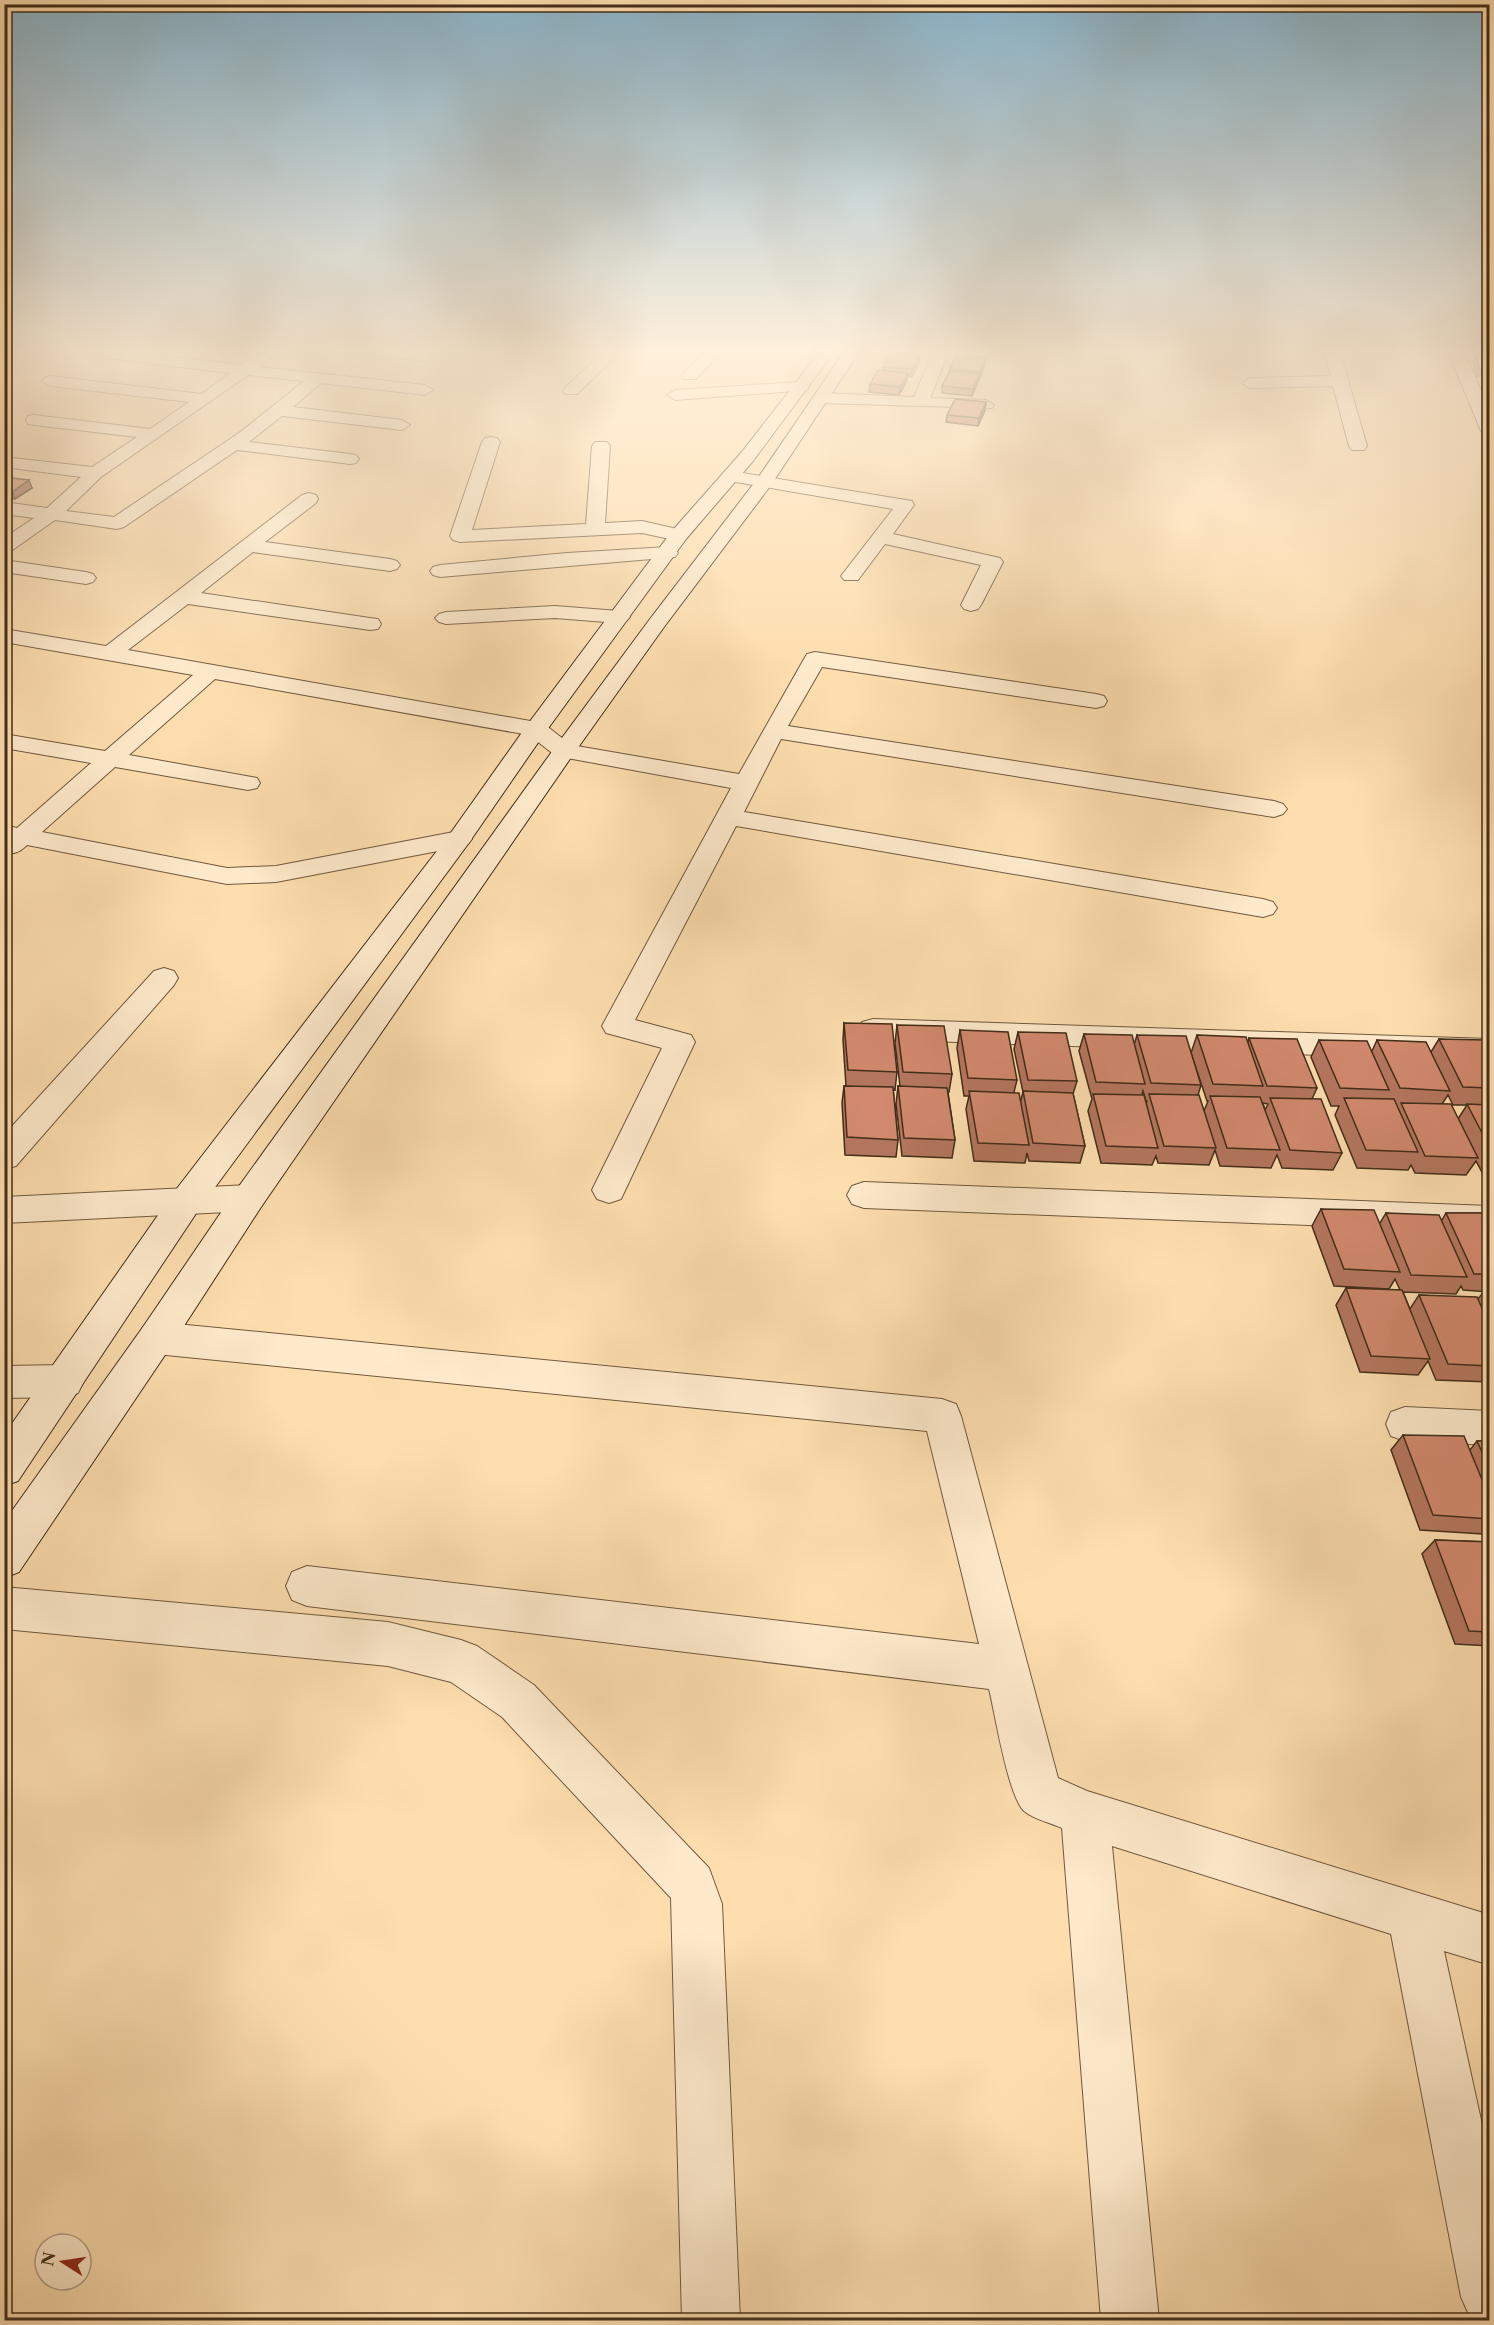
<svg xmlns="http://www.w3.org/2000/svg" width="1494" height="2325" viewBox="0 0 1494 2325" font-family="'Libre Caslon Text',serif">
<rect width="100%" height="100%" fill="#fedeaf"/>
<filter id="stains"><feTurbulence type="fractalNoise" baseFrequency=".00333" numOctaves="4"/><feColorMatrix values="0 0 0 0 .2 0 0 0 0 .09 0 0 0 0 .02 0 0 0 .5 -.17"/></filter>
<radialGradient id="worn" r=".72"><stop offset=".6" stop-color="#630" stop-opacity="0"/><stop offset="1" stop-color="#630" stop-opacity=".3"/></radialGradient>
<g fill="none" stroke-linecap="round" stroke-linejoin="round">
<defs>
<path id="street" d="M 105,349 L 242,365 L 264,349 L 280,349 L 259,367 L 425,385 L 433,390 L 425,395 L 321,383 L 293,407 L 402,420 L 410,425 L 402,430 L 282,416 L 249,442 L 350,454 L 356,455 L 359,459 L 356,463 L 350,464 L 237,450 L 124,527 L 117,529 L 55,520 L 11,551 L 4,553 L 4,538 L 34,518 L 4,514 L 4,502 L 47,508 L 81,477 L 4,467 L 4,457 L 92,467 L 137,437 L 34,425 L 28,424 L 26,420 L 28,416 L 34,415 L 150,429 L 189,402 L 50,386 L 42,381 L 44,378 L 50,376 L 202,394 L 230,373 L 100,357 L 97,354 ZM 248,375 L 304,381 L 239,433 L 114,517 L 66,511 L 101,477 Z
M 349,349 C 366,348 425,345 436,356 L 428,361 L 357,354 Z
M 606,349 L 623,349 L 577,394 L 565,394 L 563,391 L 565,388 Z
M 708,349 L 724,349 L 696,379 L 684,379 L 682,376 L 684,373 Z
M 1323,349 L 1339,349 L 1367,446 L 1364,450 L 1352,450 L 1349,446 L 1333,386 L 1250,388 L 1242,383 L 1250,378 L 1331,376 Z
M 1447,349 L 1463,349 L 1490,410 L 1490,436 L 1481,431 Z
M 939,351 L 947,356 L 930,398 L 986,400 L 994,405 L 992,408 L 821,403 L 813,398 L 821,393 L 914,397 L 931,356 Z
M 801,382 L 807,384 L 809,387 L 807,390 L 675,400 L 667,395 L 675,390 Z
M 491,437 L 497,438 L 500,442 L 472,530 L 586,524 L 592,446 L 595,442 L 607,442 L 610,446 L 605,523 L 642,521 L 686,531 L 689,535 L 686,539 L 679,541 L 642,533 L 460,542 L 453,540 L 450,536 L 482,442 L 485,438 Z
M 730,471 L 912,501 L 914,505 L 893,534 L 1000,558 L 1003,562 L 981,605 L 978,609 L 971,611 L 964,609 L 961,605 L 981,565 L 885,544 L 858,580 L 844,580 L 841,576 L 893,509 L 724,480 L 721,476 L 724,472 Z
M 309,493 L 316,495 L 318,499 L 316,503 L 265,542 L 390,559 L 397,561 L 400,565 L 397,569 L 390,571 L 253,552 L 201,593 L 370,618 L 378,619 L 381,624 L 378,629 L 370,630 L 188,604 L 128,650 L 536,722 L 544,724 L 571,745 L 739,774 L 804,659 L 807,654 L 815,652 L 1096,694 L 1104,696 L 1107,701 L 1104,706 L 1096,708 L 822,667 L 788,726 L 1274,801 L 1283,804 L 1287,809 L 1283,814 L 1274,817 L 781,739 L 744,812 L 1263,899 L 1273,902 L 1277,908 L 1273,914 L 1263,917 L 736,826 L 635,1020 L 691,1035 L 695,1042 L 621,1199 L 609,1203 L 597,1199 L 592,1190 L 662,1048 L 606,1033 L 602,1026 L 731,788 L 556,756 L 529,735 L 215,679 L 129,755 L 257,778 L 260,783 L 257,788 L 248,790 L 115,767 L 42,832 L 227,868 L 276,866 L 459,831 L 468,834 L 472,839 L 468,844 L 459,847 L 276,882 L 227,884 L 27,845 C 20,852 14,855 4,852 L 4,825 L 17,828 L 91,763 L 4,748 L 4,734 L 105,751 L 193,675 L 4,642 L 4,629 L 106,646 L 302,495 Z
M 668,547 L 675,549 L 678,553 L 675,557 L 440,577 L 433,575 L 430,571 L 433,567 L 440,565 L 567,553 Z
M 4,560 L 86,572 L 93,574 L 96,578 L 93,582 L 86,584 L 4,572 Z
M 555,606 L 619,611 L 626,613 L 630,617 L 626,621 L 619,623 L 555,618 L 446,624 L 439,622 L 435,618 L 439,614 L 446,612 Z
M 164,968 L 174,971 L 178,978 L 174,985 L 16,1166 L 4,1169 L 4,1135 L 154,971 Z
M 873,1019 L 1490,1039 L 1490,1061 L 873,1039 L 862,1036 L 858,1029 L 862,1022 Z
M 864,1182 L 1490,1206 L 1490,1232 L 864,1208 L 852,1204 L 847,1195 L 852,1186 Z
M 249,1185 L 261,1189 L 266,1198 L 261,1207 L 249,1211 L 4,1223 L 4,1197 Z
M 156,1322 L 942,1399 L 956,1404 L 961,1416 L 1058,1778 L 1087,1791 L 1490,1915 L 1490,1965 L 1444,1951 L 1490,2161 L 1490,2320 L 1477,2320 L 1470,2317 L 1461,2297 L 1391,1934 L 1112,1846 L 1159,2320 L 1101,2320 L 1062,1828 C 1051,1823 1033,1819 1024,1811 C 1008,1796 995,1713 989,1689 L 307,1606 L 292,1600 L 286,1586 L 292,1572 L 307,1566 L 979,1644 L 927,1431 L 156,1354 L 143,1349 L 138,1338 L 143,1327 Z
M 65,1365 L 78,1369 L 84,1381 L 78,1393 L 65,1397 L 4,1398 L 4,1366 Z
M 1405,1407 L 1490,1411 L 1490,1445 L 1405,1441 L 1391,1436 L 1386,1424 L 1391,1412 Z
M 4,1587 L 388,1622 L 461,1640 L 477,1646 L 534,1685 L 709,1868 L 722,1904 L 740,2320 L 682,2320 L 671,1898 L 502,1717 L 451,1682 L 388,1666 L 4,1629 Z"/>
<path id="secondary" d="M 846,349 L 861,349 L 771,485 L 664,627 L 572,756 L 261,1207 L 169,1349 L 19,1572 L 4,1578 L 4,1522 L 143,1327 L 237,1189 L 556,746 L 650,619 L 758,478 Z
M 820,356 L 828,361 L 825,364 L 753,461 L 686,539 L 544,734 L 468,844 L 199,1209 L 18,1481 L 4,1486 L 4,1435 L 175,1191 L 450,834 L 528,724 L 672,531 L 741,453 L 815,358 Z"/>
</defs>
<use href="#street" stroke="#70593e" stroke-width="2"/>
<use href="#secondary" stroke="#412d18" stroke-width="2"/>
<use href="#street" fill="#feeacb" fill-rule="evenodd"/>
<use href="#secondary" fill="#feeacb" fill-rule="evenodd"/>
</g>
<path fill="#b5765f" stroke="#412d18" stroke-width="1.5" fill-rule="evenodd" d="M 1476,355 L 1490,356 L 1490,395 L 1486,395 L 1482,380 L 1483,376 L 1477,376 L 1473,362 Z
M 920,356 L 919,363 L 912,377 L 908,376 L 907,380 L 899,395 L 869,392 L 870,384 L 883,370 L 883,367 Z
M 986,358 L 985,365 L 972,396 L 942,393 L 942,386 L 949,372 L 950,369 Z
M 986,402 L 985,410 L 978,426 L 946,422 L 947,415 Z
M 4,477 L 32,488 L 15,499 L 4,498 Z
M 844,1023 L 897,1072 L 895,1090 L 893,1089 L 898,1140 L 896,1157 L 845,1155 L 842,1103 L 844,1086 L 846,1086 L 843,1040 Z
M 897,1025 L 952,1074 L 949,1092 L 948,1092 L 955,1140 L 952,1158 L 902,1156 L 896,1104 L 898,1086 L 900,1086 L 895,1043 Z
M 960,1030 L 1017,1080 L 1014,1092 L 1021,1100 L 1023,1092 L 1014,1049 L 1018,1032 L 1077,1081 L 1073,1094 L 1085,1146 L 1080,1163 L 1029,1161 L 1027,1153 L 1025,1163 L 974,1161 L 966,1109 L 969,1096 L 964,1096 L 957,1048 Z
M 1084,1034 L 1134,1045 L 1137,1035 L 1201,1085 L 1198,1095 L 1204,1111 L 1208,1101 L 1207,1101 L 1191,1053 L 1197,1035 L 1248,1042 L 1249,1038 L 1317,1088 L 1312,1099 L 1342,1153 L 1333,1170 L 1282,1168 L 1277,1155 L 1271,1168 L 1220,1166 L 1215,1150 L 1209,1165 L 1158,1163 L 1156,1156 L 1152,1165 L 1101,1163 L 1088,1111 L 1092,1099 L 1079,1051 ZM 1143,1091 L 1146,1101 L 1147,1101 L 1146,1103 L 1142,1095 ZM 1263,1103 L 1268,1104 L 1265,1110 Z
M 1439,1039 L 1490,1045 L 1490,1175 L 1483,1174 L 1476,1161 L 1466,1175 L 1415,1173 L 1411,1165 L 1408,1170 L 1357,1168 L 1335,1115 L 1339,1106 L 1331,1106 L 1311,1057 L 1319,1040 L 1372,1051 L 1377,1040 L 1431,1052 ZM 1448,1095 L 1453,1105 L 1467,1105 L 1458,1119 L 1442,1104 Z
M 1321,1209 L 1380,1223 L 1386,1213 L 1442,1220 L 1446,1213 L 1490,1213 L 1490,1292 L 1463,1290 L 1461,1286 L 1456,1294 L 1403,1292 L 1410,1309 L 1419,1295 L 1478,1299 L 1482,1294 L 1490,1294 L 1490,1382 L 1436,1380 L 1428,1361 L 1418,1375 L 1360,1372 L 1336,1305 L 1346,1288 L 1400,1290 L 1395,1279 L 1389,1289 L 1334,1286 L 1312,1226 Z
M 1403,1435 L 1470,1450 L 1477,1441 L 1490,1441 L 1490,1527 L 1483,1534 L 1420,1530 L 1391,1450 Z
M 1435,1540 L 1490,1542 L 1490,1646 L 1455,1644 L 1422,1554 Z"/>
<path fill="#93604d" stroke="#412d18" stroke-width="1.5" d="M 920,356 L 919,363 L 912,377 L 912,369 Z
M 986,358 L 985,365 L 972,396 L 973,389 Z
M 908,373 L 907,380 L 899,395 L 900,387 Z
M 986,402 L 985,410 L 978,426 L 979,418 Z
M 29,480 L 32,488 L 15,499 L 12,492 Z"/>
<path fill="#d2896e" stroke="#412d18" stroke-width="1.5" d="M 891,353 L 920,356 L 912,369 L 883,367 Z
M 956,355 L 986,358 L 980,372 L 950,369 Z
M 1476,355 L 1490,356 L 1490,370 L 1479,369 Z
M 878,370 L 908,373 L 900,387 L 870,384 Z
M 950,371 L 980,374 L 973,389 L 942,386 Z
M 1484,373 L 1490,373 L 1490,387 L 1488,387 Z
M 955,399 L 986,402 L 979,418 L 947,415 Z
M 4,477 L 29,480 L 12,492 L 4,491 Z
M 844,1023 L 892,1024 L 897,1072 L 848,1070 Z
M 897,1025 L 944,1026 L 952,1074 L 903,1072 Z
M 960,1030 L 1008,1032 L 1017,1080 L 968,1078 Z
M 1018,1032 L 1066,1033 L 1077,1081 L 1028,1080 Z
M 1084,1034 L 1132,1035 L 1145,1084 L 1096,1082 Z
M 1137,1035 L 1186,1036 L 1201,1085 L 1151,1083 Z
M 1197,1035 L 1246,1037 L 1263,1086 L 1213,1084 Z
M 1249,1038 L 1297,1039 L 1317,1088 L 1267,1086 Z
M 1439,1039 L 1486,1040 L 1490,1045 L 1490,1088 L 1463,1087 Z
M 1319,1040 L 1367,1041 L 1389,1090 L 1340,1088 Z
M 1377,1040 L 1426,1042 L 1450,1091 L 1400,1088 Z
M 844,1086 L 893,1087 L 898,1140 L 847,1137 Z
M 898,1086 L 947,1088 L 955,1140 L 904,1138 Z
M 969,1091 L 1019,1093 L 1029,1145 L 978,1143 Z
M 1023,1091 L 1073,1093 L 1085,1146 L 1033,1143 Z
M 1093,1094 L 1144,1095 L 1158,1148 L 1106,1146 Z
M 1149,1094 L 1199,1095 L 1216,1148 L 1164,1146 Z
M 1210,1096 L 1260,1097 L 1280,1150 L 1227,1148 Z
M 1270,1098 L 1321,1099 L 1342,1153 L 1290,1150 Z
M 1344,1098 L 1394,1099 L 1418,1152 L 1366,1150 Z
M 1401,1103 L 1451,1104 L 1478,1158 L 1425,1156 Z
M 1467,1104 L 1490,1105 L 1490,1148 Z
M 1321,1209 L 1374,1210 L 1400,1272 L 1344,1269 Z
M 1386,1213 L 1439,1215 L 1467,1277 L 1411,1275 Z
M 1446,1213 L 1490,1213 L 1490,1274 L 1474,1274 Z
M 1346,1288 L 1402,1290 L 1430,1359 L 1371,1356 Z
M 1482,1294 L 1490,1294 L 1490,1311 Z
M 1419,1295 L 1477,1297 L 1490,1326 L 1490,1366 L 1448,1364 Z
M 1403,1435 L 1464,1436 L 1490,1499 L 1490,1519 L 1433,1515 Z
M 1477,1441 L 1490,1441 L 1490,1470 Z
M 1435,1540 L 1490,1542 L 1490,1632 L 1469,1631 Z"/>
<linearGradient id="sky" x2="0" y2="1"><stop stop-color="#8bb7cf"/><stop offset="0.52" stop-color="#fff0db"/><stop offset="1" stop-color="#fff0db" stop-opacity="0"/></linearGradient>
<rect width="1494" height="674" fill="url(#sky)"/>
<rect width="1494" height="2325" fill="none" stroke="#fedeaf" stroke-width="24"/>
<rect x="6" y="6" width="1482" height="2313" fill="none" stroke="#412d18" stroke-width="3"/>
<rect x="12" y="12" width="1470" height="2301" fill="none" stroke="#412d18" stroke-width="1.5"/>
<g transform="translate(63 2262) rotate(282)"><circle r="28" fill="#feeacb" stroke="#b29e83" stroke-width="1.5"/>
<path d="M0-4.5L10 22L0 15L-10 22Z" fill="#8f2418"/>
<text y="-9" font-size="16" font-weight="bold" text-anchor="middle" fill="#412d18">N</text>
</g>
<rect width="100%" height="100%" filter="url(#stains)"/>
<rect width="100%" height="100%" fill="url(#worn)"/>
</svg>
